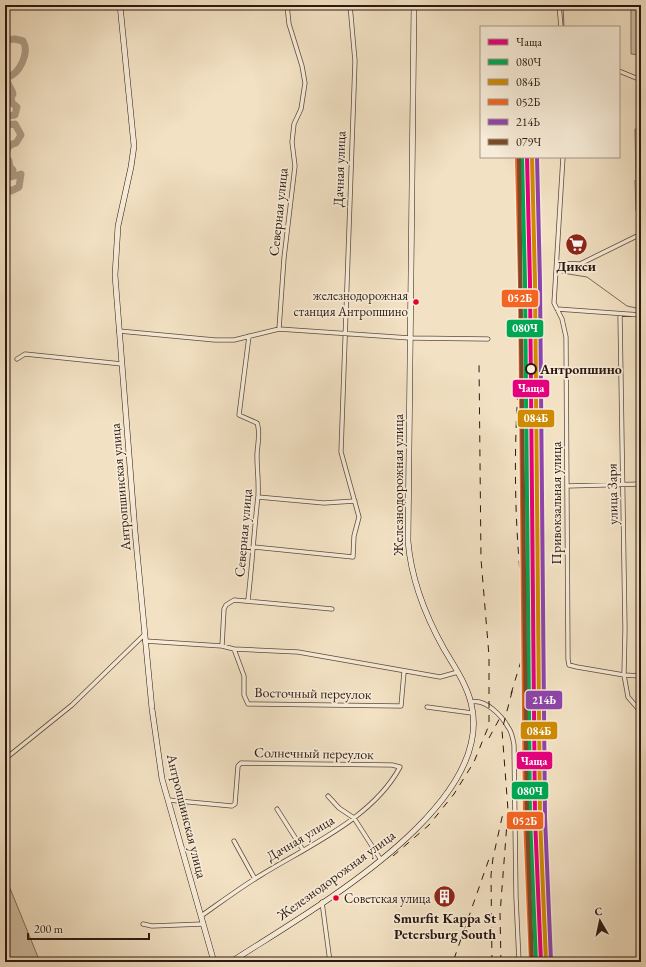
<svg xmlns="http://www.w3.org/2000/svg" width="646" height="967" viewBox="0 0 646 967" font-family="'EB Garamond',serif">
<rect width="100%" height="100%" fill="#f2e1c3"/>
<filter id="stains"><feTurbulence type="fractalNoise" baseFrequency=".005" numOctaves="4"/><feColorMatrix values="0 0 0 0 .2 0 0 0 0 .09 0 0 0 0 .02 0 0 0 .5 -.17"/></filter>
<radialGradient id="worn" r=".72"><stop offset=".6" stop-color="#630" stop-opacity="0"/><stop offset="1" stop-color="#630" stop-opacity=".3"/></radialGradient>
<path fill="#d0bfa5" stroke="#7e6c5b" d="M 631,7 L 641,7 L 641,55 L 631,54 Z
M 641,128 L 641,179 L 636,179 L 635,129 Z
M 635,180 L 641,180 L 641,208 L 636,211 Z
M 5,876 L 40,962 L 5,962 Z"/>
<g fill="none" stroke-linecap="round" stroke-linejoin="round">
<path stroke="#7b6857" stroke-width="1" d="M 563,5 L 564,27
M 562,273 L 587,277 L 627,306 L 641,309"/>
<path stroke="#af9d86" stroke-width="7" d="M 5,43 L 6,40 L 15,39 L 23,41 C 30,53 19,75 7,77 C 6,84 12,88 13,94 L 11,97 L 12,103 L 17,107 L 15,115 L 8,116 L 5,111
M 5,128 L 6,125 L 15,124 L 21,135 L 16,143 C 7,145 7,149 6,158 L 9,161 L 10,167 L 13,170 L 11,177 L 21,174 L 19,187 L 11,191 L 7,188 L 5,188"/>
<defs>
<path id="street" d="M 559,5 L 561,27
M 619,71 L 641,80
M 563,157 L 554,303 L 562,319 L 566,337 L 568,659 L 569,665 L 577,667 L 624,675 L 641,676
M 557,263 L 580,264 L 641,234
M 557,309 L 641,315
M 620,314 L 625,629 L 624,675 L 628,697 L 641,712
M 279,329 L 284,258 L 295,166 L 292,142 L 294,124 L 301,109 L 305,83 L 302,66 L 289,24 L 287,5
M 119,331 L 215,340 L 234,340 L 279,329 L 410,338 L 488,339
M 17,359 L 25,354 L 122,364
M 567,486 L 641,484
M 258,497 L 324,503 L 355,501
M 254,547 L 353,557 L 354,536 L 359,517 L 341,452 L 355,61 L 350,5
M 248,600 C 252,566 254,531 258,496 C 259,483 257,470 257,456 C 257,446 261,433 257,423 L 239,415 L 249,336
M 145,641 L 222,646 L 234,649 L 298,652 L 440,677 L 458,672
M 222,646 L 224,609 L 226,605 L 234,600 L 332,609
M 234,649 L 244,676 L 244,695 L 248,704 L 401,706 L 404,672
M 471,702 C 485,698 502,716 508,727 C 512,732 513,739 514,745 L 516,897 L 519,962
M 427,707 L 472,713
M 5,759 L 72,705 L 145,634
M 328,796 L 339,808 L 354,818 L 381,860
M 168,800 L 232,806 L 235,804 L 238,766 L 241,763 L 392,765 L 400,767 C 373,818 308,846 261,875 C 241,887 221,902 201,916
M 277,809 L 303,850
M 234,841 L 255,879
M 322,902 L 330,962
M 143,924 L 152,926 L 203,924"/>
<path id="secondary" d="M 120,5 L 134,146 L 131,167 L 118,226 L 115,275 L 135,531 L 152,709 L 162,779 L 214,962
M 231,962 C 304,914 498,808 471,703 C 466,683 454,666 444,649 C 425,615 411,579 408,541 L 414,5"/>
</defs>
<use href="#street" stroke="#5e4a3e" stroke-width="5"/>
<use href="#secondary" stroke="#2c1811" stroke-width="6"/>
<use href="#street" stroke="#f7ecd8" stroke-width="3.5"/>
<use href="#secondary" stroke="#f7ecd8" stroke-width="5"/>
<path stroke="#2c1811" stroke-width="1" stroke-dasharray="7 7" stroke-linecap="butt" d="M 520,365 C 513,444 514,523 523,601
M 523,603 L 525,817 L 529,962
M 511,694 L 521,661
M 489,738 L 502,714
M 393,856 L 429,825 L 454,794 L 474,762 L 489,725 L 489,656 L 481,559 L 479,362
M 454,959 L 489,859
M 492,962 L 491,875 L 493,858 L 503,813
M 501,962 L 500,914 L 508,810 L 502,730 L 513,688"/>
<defs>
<path id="rail-1" d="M 527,157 L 530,283 L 535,818 L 541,962"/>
<path id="rail-2" d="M 522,157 L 525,283 L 530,818 L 536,962"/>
<path id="rail-3" d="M 532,157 L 535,283 L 540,818 L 546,962"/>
<path id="rail-4" d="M 517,157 L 520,283 L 525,818 L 531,962"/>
<path id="rail-5" d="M 537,157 L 540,283 L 545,818 L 551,961"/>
<path id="rail-6" d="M 519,157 L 527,817 L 532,962"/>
</defs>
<use href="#rail-1" stroke="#f7ecd8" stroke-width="7"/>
<use href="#rail-2" stroke="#f7ecd8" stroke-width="7"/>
<use href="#rail-3" stroke="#f7ecd8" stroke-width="7"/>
<use href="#rail-4" stroke="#f7ecd8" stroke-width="7"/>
<use href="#rail-5" stroke="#f7ecd8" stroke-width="7"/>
<use href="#rail-6" stroke="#f7ecd8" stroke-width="7"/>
<use href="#rail-1" stroke="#e5007d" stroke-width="4"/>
<use href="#rail-2" stroke="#00a651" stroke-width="4"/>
<use href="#rail-3" stroke="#ce8a03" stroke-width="4"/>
<use href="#rail-4" stroke="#f26522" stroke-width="4"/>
<use href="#rail-5" stroke="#8e44ad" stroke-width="4"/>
<use href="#rail-6" stroke="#7a4b2a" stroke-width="4"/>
</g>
<defs>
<symbol id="supermarket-disc" viewBox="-11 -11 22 22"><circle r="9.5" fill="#8f2418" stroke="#f7ecd8"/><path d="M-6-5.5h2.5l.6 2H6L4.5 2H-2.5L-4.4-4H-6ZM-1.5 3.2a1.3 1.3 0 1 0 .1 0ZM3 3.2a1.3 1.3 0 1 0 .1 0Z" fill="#fff"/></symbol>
<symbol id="building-disc" viewBox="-11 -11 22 22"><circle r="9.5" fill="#8f2418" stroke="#f7ecd8"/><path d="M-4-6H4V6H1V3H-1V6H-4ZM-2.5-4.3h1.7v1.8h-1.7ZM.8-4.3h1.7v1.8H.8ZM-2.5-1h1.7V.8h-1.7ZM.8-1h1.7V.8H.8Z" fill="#fff"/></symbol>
</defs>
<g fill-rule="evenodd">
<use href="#supermarket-disc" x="564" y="232" width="25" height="25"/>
<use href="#building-disc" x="432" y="884" width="25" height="25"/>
</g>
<g fill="#e4002b" stroke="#f7ecd8" stroke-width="1.5">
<circle cx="416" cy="302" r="3.5"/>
<circle cx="336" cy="898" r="3.5"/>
</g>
<circle fill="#f7ecd8" stroke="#2c1811" stroke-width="2" cx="531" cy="369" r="5"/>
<g text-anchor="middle" stroke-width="3.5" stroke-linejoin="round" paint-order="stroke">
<g font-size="13" fill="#2c1811" stroke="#f7ecd8" text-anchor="end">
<text x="408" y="300">железнодорожная<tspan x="408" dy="16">станция Антропшино</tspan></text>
<text x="344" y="903" text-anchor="start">Советская улица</text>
</g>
<g font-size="14" fill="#2c1811" stroke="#f7ecd8">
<text transform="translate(339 169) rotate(-88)" y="5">Дачная улица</text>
<text transform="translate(278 212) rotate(-84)" y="5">Северная улица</text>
<text transform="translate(398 485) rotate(-90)" y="5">Железнодорожная улица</text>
<text transform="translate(120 487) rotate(-95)" y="5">Антропшинская улица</text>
<text transform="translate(612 494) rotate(-91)" y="5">улица Заря</text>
<text transform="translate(556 503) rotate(-90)" y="5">Привокзальная улица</text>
<text transform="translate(243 533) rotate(-85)" y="5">Северная улица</text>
<text transform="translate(313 693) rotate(1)" y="5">Восточный переулок</text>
<text transform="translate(314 753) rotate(1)" y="5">Солнечный переулок</text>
<text transform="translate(187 816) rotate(76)" y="5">Антропшинская улица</text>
<text transform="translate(300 838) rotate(-31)" y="5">Дачная улица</text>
<text transform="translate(336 875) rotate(-36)" y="5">Железнодорожная улица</text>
</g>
<g font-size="14" font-weight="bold" fill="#2c1811" stroke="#f7ecd8">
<text x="576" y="271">Дикси</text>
<text x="445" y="923">Smurfit Kappa St<tspan x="445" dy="16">Petersburg South</tspan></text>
</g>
<g font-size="14" font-weight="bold" fill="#2c1811" stroke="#f7ecd8" text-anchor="start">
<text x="540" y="374">Антропшино</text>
</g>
</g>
<g stroke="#f7ecd8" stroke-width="1.5">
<rect x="501" y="289" width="38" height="19" rx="4" fill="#f26522"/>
<rect x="506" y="319" width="38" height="19" rx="4" fill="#00a651"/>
<rect x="512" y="379" width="38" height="19" rx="4" fill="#e5007d"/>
<rect x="517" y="409" width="38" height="19" rx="4" fill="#ce8a03"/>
<rect x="525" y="690" width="38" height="20" rx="4" fill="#8e44ad"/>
<rect x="520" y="721" width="38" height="19" rx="4" fill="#ce8a03"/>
<rect x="516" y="751" width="37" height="19" rx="4" fill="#e5007d"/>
<rect x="511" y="781" width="38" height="19" rx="4" fill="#00a651"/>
<rect x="506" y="811" width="38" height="19" rx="4" fill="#f26522"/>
</g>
<g font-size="11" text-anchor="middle" font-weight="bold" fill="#fff">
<text x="520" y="302">052Б</text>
<text x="525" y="332">080Ч</text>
<text x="531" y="392">Чаща</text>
<text x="536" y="422">084Б</text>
<text x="544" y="704">214Ь</text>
<text x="539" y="735">084Б</text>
<text x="534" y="765">Чаща</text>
<text x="530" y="795">080Ч</text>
<text x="525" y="825">052Б</text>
</g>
<rect width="646" height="967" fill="none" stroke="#f2e1c3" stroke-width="20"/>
<rect x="6" y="6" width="634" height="955" fill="none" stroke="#2c1811" stroke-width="2"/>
<rect x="10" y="10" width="626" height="947" fill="none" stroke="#2c1811"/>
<rect x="480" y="26" width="140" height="132" fill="#f7ecd8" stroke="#a69788"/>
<rect x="488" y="39" width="20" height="6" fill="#e5007d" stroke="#a69788"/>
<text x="516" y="46" font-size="12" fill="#2c1811">Чаща</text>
<rect x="488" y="59" width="20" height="6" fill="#00a651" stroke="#a69788"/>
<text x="516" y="66" font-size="12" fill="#2c1811">080Ч</text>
<rect x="488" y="79" width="20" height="6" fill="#ce8a03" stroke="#a69788"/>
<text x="516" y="86" font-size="12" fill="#2c1811">084Б</text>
<rect x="488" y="99" width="20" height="6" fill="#f26522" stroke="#a69788"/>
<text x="516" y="106" font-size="12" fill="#2c1811">052Б</text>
<rect x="488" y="119" width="20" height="6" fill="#8e44ad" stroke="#a69788"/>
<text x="516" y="126" font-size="12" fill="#2c1811">214Ь</text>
<rect x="488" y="139" width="20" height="6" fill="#7a4b2a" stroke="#a69788"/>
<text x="516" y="146" font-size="12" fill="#2c1811">079Ч</text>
<g transform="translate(600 921) rotate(351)" stroke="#f7ecd8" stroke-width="3" paint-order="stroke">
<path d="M0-3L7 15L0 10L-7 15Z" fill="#2c1811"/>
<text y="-6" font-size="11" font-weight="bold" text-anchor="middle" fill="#2c1811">С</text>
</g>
<path d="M28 933v6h121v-6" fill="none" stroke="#2c1811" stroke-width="2"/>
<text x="34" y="933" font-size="12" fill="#2c1811" stroke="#f7ecd8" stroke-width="3" paint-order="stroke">200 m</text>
<rect width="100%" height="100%" filter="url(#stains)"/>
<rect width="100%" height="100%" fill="url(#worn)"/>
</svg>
